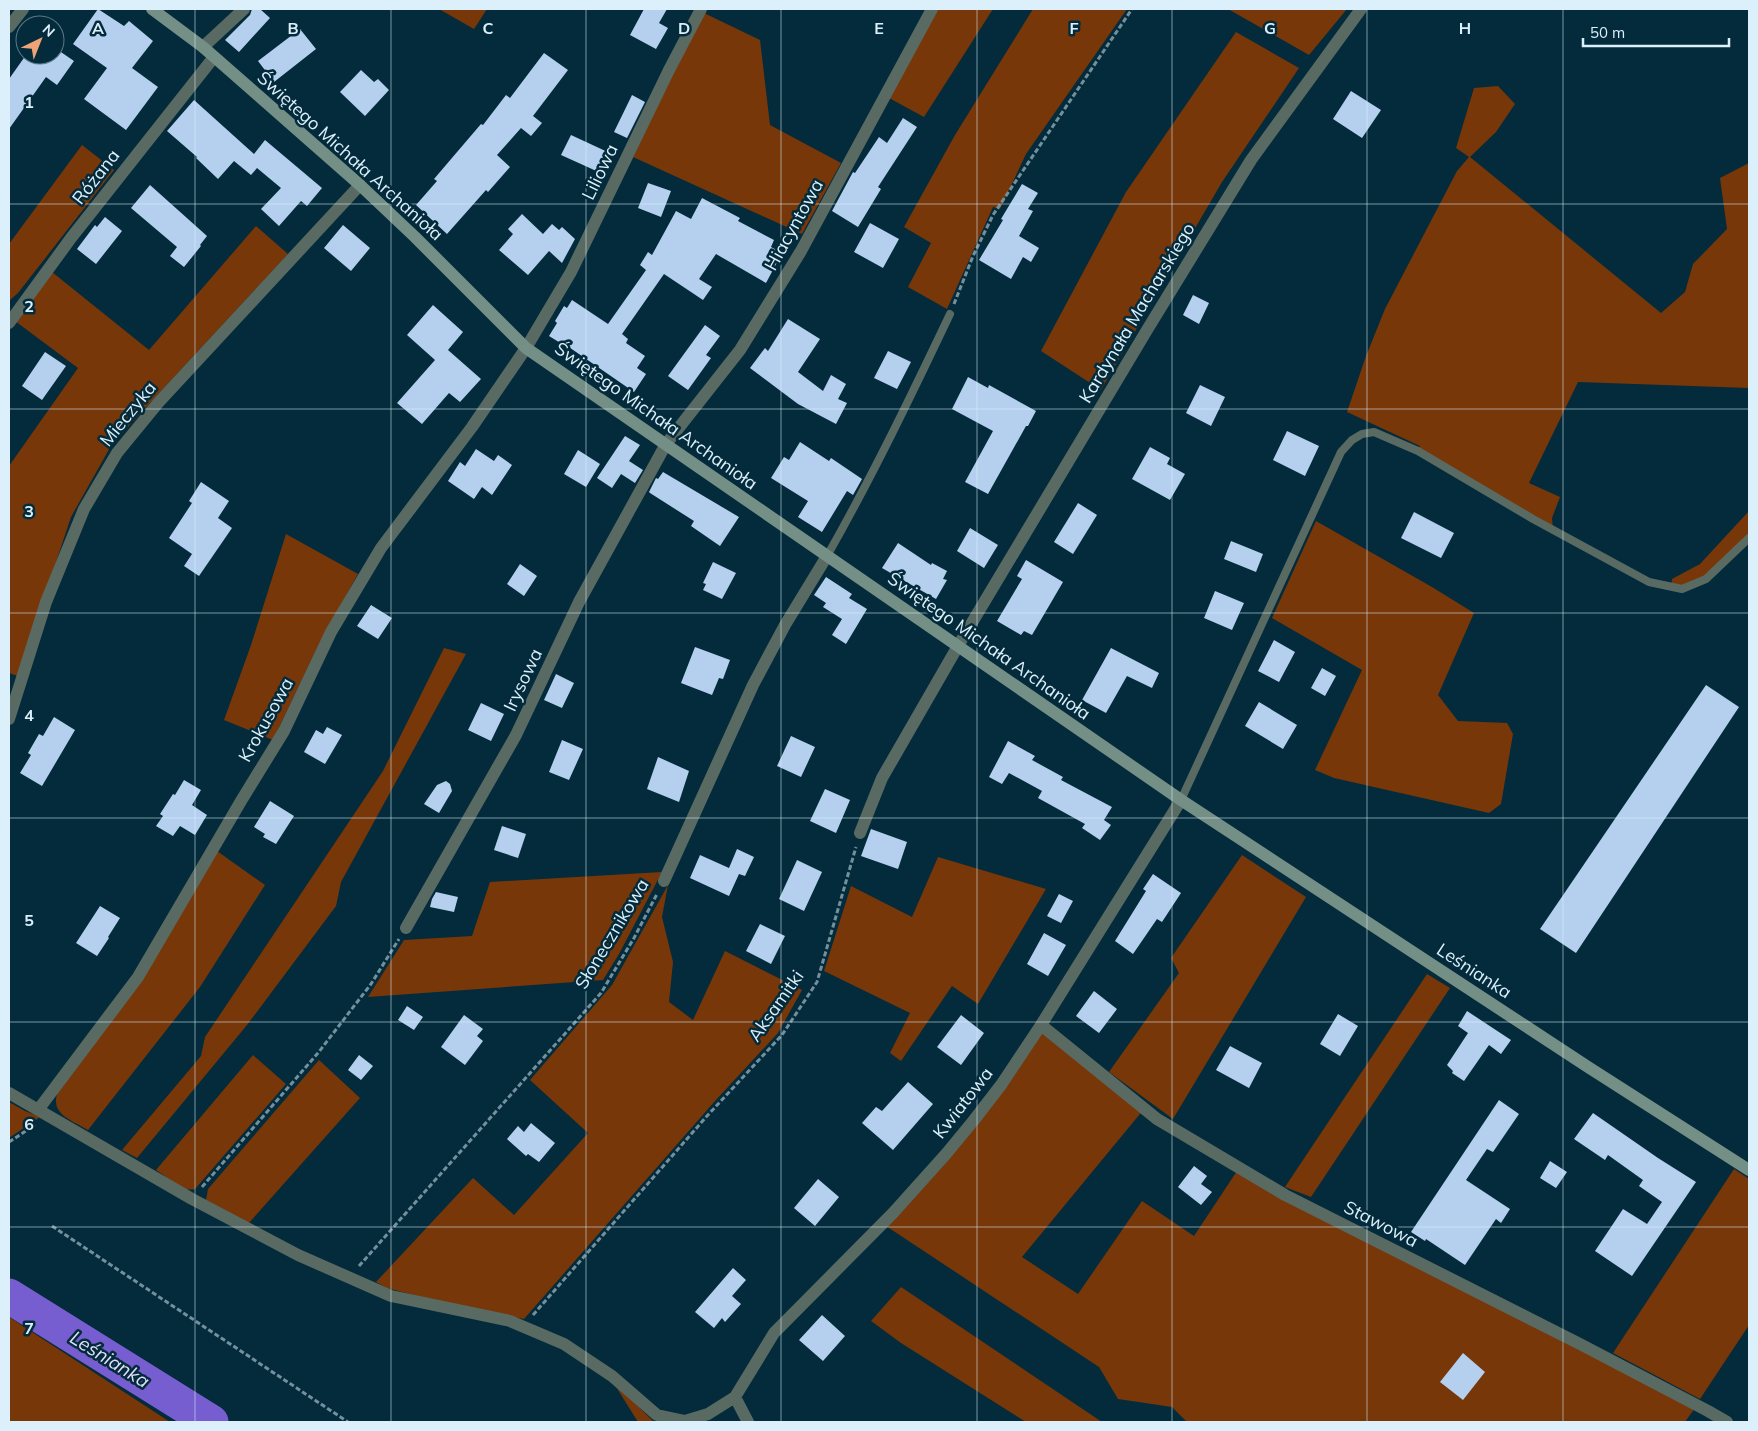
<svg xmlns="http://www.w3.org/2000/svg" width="1758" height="1431" viewBox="0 0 1758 1431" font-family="Mulish,sans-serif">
<rect width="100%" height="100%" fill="#042b3b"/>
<path fill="#773708" d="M 439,9 L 487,9 L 474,29 Z
M 937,9 L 993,9 L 924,117 L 889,98 Z
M 1033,9 L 1127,9 L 1026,154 L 1000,209 L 993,207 L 947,309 L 908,287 L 931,243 L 904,227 L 955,135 Z
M 1228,9 L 1347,9 L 1309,55 Z
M 704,13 L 760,40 L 770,125 L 841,163 L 802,234 L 633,157 L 671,77 Z
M 1236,32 L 1299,68 L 1222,182 L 1101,390 L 1041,351 L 1126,192 Z
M 1498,86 L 1515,104 L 1496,132 L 1470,157 L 1661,313 L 1685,292 L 1693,264 L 1727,229 L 1720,178 L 1749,163 L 1749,388 L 1578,382 L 1529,483 L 1560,497 L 1552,518 L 1553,529 L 1418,451 L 1420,446 L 1347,412 L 1366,356 L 1385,309 L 1457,171 L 1469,157 L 1456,148 L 1474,88 Z
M 82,145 L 114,170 L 18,293 L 9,301 L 9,244 Z
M 256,226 L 288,254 L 112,444 L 71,517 L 18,676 L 9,673 L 9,466 L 78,368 L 15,321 L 52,272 L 149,350 Z
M 1749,511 L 1749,538 L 1706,579 L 1682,589 L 1671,586 L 1672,579 L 1700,564 Z
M 1316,521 L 1432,587 L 1474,613 L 1438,695 L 1458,721 L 1507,723 L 1513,734 L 1501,804 L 1489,813 L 1334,778 L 1315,770 L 1362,670 L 1272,618 Z
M 286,534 L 358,574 L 318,646 L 273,740 L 224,720 L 251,645 Z
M 444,648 L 466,654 L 341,882 L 336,906 L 247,1025 L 137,1158 L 122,1150 L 201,1056 L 205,1037 L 383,771 Z
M 217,851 L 265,885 L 200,987 L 88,1130 C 72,1120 49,1114 58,1092 Z
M 1242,855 L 1306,897 L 1173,1119 L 1109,1072 L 1179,973 L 1171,958 Z
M 938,857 L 1046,889 L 978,1004 L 952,986 L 901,1061 L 890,1053 L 910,1013 L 824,971 L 851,886 L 912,917 Z
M 662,872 L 619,954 L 603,980 L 368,997 L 404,940 L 472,936 L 490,882 Z
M 668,885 L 662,917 L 673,962 L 669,1002 L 693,1020 L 725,951 L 802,990 L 778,1033 L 715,1101 L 524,1319 L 440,1302 L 387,1288 L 376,1282 L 473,1178 L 514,1215 L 588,1133 L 530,1080 L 612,985 Z
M 1427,974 L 1450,988 L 1311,1197 L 1285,1187 Z
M 1041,1025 L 1144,1109 L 1022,1257 L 1078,1294 L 1142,1201 L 1194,1236 L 1239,1168 L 1697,1405 L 1685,1422 L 1187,1422 L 1172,1407 L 1118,1399 L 1099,1367 L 886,1226 L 946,1154 Z
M 253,1055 L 286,1084 L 195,1189 C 183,1193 166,1176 156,1170 Z
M 319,1060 L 360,1098 L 249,1223 L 206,1200 L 208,1189 Z
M 9,1102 L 25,1111 L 40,1117 L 9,1138 Z
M 1734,1169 L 1749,1179 L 1749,1325 L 1700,1399 L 1613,1353 Z
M 901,1287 L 1102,1422 L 1026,1422 L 901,1343 L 871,1321 Z
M 9,1317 L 170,1422 L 9,1422 Z
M 613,1382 L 653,1421 L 655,1422 L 638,1422 Z"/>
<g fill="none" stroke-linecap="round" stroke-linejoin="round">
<path stroke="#775ed0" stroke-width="35" d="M 9,1296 L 211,1422"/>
</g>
<path fill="#b4d0ee" d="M 98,9 L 124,26 L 129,21 L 153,41 L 132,68 L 158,87 L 126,130 L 84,99 L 107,68 L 73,44 Z
M 252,9 L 260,9 L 270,18 L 239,52 L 225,40 L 250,15 Z
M 644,9 L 667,9 L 659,23 L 668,28 L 656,49 L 630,35 Z
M 300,29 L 316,49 L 274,82 L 258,61 Z
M 55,48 L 74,61 L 57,85 L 46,77 L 9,129 L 9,79 L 26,55 L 55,55 Z
M 544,53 L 568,70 L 533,116 L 542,123 L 531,136 L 521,128 L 497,155 L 510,167 L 488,192 L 486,190 L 447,234 L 416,205 L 437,181 L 434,179 L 481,124 L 483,125 L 506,95 L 510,98 Z
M 361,70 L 374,82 L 378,79 L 389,90 L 365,116 L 340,92 Z
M 1351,91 L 1381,110 L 1362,138 L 1333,119 Z
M 632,95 L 645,102 L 627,138 L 614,132 Z
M 194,100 L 254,154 L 265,140 L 322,188 L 307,206 L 301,201 L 279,226 L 261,209 L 281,188 L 257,168 L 251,175 L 234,161 L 218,179 L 196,158 L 197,157 L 167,131 Z
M 903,118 L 917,127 L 878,187 L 881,189 L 858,227 L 832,211 L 853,172 L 855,173 L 879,137 L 887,143 Z
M 571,135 L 612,154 L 603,174 L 561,155 Z
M 648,183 L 671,191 L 661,217 L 638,208 Z
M 1022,184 L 1038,193 L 1028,209 L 1033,211 L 1019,236 L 1039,248 L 1031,262 L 1023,257 L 1011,279 L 979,260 L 1003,220 L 1001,219 Z
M 150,185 L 207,236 L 200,245 L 201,246 L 184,267 L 170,256 L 177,247 L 131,208 Z
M 702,198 L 740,218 L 738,221 L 774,240 L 771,247 L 782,253 L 766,283 L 716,254 L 699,279 L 712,287 L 703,300 L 664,274 L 622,334 L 628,339 L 626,343 L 645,356 L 637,368 L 646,374 L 634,392 L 563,343 L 562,344 L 549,336 L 557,323 L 555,321 L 564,306 L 567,308 L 572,300 L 608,324 L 646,270 L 640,265 L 648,252 L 652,255 L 676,211 L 691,219 Z
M 522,214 L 543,234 L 552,224 L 559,230 L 562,227 L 575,239 L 562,263 L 549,251 L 528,275 L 499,250 L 513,234 L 508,229 Z
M 105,217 L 122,231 L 96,264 L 77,249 L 95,225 L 97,227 Z
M 870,223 L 899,239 L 883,268 L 854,252 Z
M 343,225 L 370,248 L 351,271 L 324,248 Z
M 1193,295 L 1209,303 L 1199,324 L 1183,315 Z
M 433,305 L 463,332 L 448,350 L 481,379 L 460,402 L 449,393 L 422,424 L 397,403 L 435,360 L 407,335 Z
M 788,319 L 820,339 L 798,372 L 823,391 L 831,375 L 846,384 L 838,399 L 847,403 L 836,424 L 798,404 L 750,368 L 765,348 L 768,351 Z
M 705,325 L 720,336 L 706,355 L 711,358 L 688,390 L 668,376 Z
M 888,351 L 911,362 L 897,389 L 874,378 Z
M 45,352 L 66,366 L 42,400 L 22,386 Z
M 968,377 L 988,388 L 989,385 L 1036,411 L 1028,426 L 1026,426 L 988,494 L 965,482 L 993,431 L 952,409 Z
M 1200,385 L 1225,397 L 1211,426 L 1186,413 Z
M 1287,431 L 1319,446 L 1305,476 L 1273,460 Z
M 625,436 L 640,445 L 629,461 L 643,470 L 635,483 L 621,474 L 612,488 L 597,478 Z
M 800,442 L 829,461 L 831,458 L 862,479 L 853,495 L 847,491 L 822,532 L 798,517 L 808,501 L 771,478 L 784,457 L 789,460 Z
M 1150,447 L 1170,458 L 1167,464 L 1185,474 L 1170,500 L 1132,479 Z
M 476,449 L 494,461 L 498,455 L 512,465 L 492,495 L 482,487 L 474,499 L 448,481 L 460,462 L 465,466 Z
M 578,450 L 600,464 L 586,487 L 564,474 Z
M 663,472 L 739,517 L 720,546 L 691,526 L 694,521 L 650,493 L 649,492 L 656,478 L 658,479 Z
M 201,482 L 229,501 L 218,518 L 232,528 L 199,576 L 184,566 L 192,554 L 169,538 L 192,503 L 189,501 Z
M 1078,503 L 1097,515 L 1073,554 L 1054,542 Z
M 1414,512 L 1454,533 L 1441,558 L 1401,538 Z
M 970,528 L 998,545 L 984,568 L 957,551 Z
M 1231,541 L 1263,554 L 1256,572 L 1224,559 Z
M 898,543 L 931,565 L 932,563 L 947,571 L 943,579 L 947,580 L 936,599 L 882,568 Z
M 1026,560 L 1063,582 L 1032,635 L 1024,631 L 1021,635 L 997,621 L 1022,579 L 1017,576 Z
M 713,562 L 736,573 L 722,599 L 703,590 L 706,584 L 703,583 Z
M 520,564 L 537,576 L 524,596 L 507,584 Z
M 826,577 L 852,594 L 849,598 L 867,609 L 846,644 L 832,635 L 842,619 L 823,607 L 826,603 L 814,595 Z
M 1215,591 L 1244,603 L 1232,630 L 1204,618 Z
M 371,605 L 392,618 L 378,639 L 357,626 Z
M 1274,640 L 1295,652 L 1279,682 L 1258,671 Z
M 695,647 L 730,660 L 723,679 L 719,678 L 712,695 L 681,683 Z
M 1111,648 L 1159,673 L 1152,688 L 1127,676 L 1106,713 L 1082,700 Z
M 1322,668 L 1336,676 L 1325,696 L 1311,688 Z
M 556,674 L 574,683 L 562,708 L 544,700 Z
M 1706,685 L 1739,707 L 1576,953 L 1540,929 Z
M 1259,702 L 1297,725 L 1283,749 L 1245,726 Z
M 481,703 L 504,714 L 491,741 L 468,730 Z
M 54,717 L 75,730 L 42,786 L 20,773 L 31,755 L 28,753 L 39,734 L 43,736 Z
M 327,727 L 342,735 L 325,764 L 304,752 L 316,730 L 323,734 Z
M 791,736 L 815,747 L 801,777 L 777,766 Z
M 562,740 L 583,749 L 569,780 L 549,772 Z
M 1008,741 L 1035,756 L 1032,760 L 1063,777 L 1061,780 L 1112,807 L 1104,820 L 1111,825 L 1100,840 L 1082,828 L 1085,824 L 1038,798 L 1042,791 L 1009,773 L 1002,784 L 989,777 Z
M 658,757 L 689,771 L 679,802 L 647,789 Z
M 184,780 L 201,790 L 192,805 L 207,815 L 195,835 L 180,826 L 173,836 L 156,826 L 163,816 L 160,814 L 173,794 L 175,795 Z
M 446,781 L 450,784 L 452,791 L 439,813 L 424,804 L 437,785 Z
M 825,789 L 850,800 L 836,833 L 810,821 Z
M 270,801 L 294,816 L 276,844 L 263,837 L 265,834 L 254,827 Z
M 502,826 L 526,834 L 518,858 L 494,850 Z
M 871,829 L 907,842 L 898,869 L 861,856 Z
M 737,849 L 754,857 L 745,876 L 739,874 L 729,896 L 690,878 L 700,855 L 729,868 Z
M 797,860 L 822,872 L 804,911 L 779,899 Z
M 1153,874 L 1181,893 L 1162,922 L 1157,919 L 1133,954 L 1115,941 L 1146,891 L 1143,889 Z
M 436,892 L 458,897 L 454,912 L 430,907 L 432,899 Z
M 1059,894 L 1073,901 L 1061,923 L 1047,916 Z
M 100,906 L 120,918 L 108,937 L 109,938 L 97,956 L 76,943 Z
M 760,924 L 785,936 L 771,964 L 746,951 Z
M 1044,933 L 1066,945 L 1048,976 L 1027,964 Z
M 1094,991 L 1117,1009 L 1099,1033 L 1076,1016 Z
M 407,1006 L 423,1017 L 414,1030 L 398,1020 Z
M 1467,1011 L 1511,1040 L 1501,1054 L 1489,1045 L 1464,1081 L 1452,1073 L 1453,1071 L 1447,1065 L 1468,1033 L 1458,1026 Z
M 1338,1014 L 1358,1026 L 1340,1056 L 1320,1044 Z
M 464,1015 L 483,1029 L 477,1036 L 483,1041 L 465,1065 L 441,1047 Z
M 961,1015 L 984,1033 L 961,1065 L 937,1047 Z
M 1230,1046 L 1262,1063 L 1249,1088 L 1216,1070 Z
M 359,1055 L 373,1066 L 361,1080 L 348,1070 Z
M 908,1082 L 933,1104 L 893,1150 L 862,1123 L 876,1107 L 882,1111 Z
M 1499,1100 L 1519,1114 L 1493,1152 L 1487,1149 L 1466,1180 L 1510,1209 L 1501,1223 L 1496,1219 L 1465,1265 L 1426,1239 L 1425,1241 L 1411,1232 Z
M 1593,1113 L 1658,1158 L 1696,1182 L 1632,1276 L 1595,1251 L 1623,1209 L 1647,1224 L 1662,1202 L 1639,1186 L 1643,1180 L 1608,1155 L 1605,1160 L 1574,1139 Z
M 531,1123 L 555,1143 L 539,1162 L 528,1154 L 526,1156 L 507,1139 L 518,1126 L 524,1132 Z
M 1550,1161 L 1567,1172 L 1556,1188 L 1540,1178 Z
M 1194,1166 L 1207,1176 L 1201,1184 L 1212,1192 L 1201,1205 L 1178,1187 Z
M 818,1179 L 839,1197 L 815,1226 L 794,1208 Z
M 733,1268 L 746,1280 L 732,1296 L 741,1304 L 725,1322 L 722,1318 L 714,1328 L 695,1312 Z
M 822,1315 L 845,1336 L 823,1361 L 799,1340 Z
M 1463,1353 L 1485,1372 L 1463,1400 L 1440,1382 Z"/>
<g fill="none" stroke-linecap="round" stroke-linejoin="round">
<path stroke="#73909d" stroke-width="3" stroke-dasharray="5 2.5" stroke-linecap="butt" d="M 954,304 L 973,256 L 993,215 L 1132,9
M 9,1142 L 35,1125
M 202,1187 L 318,1053 L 371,984 L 399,939
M 52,1226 L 348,1422
M 359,1266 L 601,993 L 634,938 L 657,894
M 533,1315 L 707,1116 L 782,1035 L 817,982 L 856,847"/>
<path stroke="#596a63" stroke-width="8" d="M 827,556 C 872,477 911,396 950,314
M 1181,800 L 1341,452 L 1352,440 L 1362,434 L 1374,432 L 1418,451 L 1533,519 L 1649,582 L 1682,589 L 1706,579 L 1749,538"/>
<path stroke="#596a63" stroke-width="12" d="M 9,27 L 23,9
M 203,47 L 244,9
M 9,323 L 71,238 L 214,57
M 9,719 L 46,602 L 84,509 L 117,453 L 158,403 L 360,185
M 860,833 L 882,778 L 958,646 L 1147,330 L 1251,160 L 1361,9
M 664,881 L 753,685 L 785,625 L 827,556
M 406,928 L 516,735 L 579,602 L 666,444 L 740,350 L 801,251 L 932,9
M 1041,1025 L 1157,1119 L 1285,1195 L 1580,1344 L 1708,1411 L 1727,1422
M 9,1093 L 192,1199 L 298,1255 L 391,1296 L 510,1321 L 564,1344 L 612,1376 L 657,1415 L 685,1421 L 708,1414 L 735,1397 L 774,1333 L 893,1213 L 946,1154 L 974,1120 L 1001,1085 L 1041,1025 L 1181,800
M 38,1110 L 138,977 L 241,801 L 284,731 L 331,632 L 381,548 L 472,427 L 526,348 L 571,272 L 669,70 L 701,9
M 735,1397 L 748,1422"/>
<path stroke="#748f85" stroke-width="12" d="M 152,9 L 203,47 L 360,185 L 415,237 L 526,348 L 1181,800 L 1588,1067 L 1749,1170"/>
</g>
<path fill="none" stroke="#dcf0fb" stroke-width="1" stroke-opacity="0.55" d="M 195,9 L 195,1422M 391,9 L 391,1422M 586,9 L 586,1422M 781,9 L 781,1422M 977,9 L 977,1422M 1172,9 L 1172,1422M 1367,9 L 1367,1422M 1563,9 L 1563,1422M 9,204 L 1749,204M 9,409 L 1749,409M 9,613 L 1749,613M 9,818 L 1749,818M 9,1022 L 1749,1022M 9,1227 L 1749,1227"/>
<g text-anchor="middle" stroke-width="5" stroke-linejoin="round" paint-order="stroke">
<g font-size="18" fill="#dcf0fb" stroke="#042b3b">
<text transform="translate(350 156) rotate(42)" y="6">Świętego Michała Archanioła</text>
<text transform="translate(600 172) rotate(-64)" y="6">Liliowa</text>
<text transform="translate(96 177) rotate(-52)" y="6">Różana</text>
<text transform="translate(794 225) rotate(-61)" y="6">Hiacyntowa</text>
<text transform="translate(1137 313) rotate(-59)" y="6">Kardynała Macharskiego</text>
<text transform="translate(128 414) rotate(-51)" y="6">Mieczyka</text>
<text transform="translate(656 416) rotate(35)" y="6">Świętego Michała Archanioła</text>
<text transform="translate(989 646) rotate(35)" y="6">Świętego Michała Archanioła</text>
<text transform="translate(523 680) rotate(-65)" y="6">Irysowa</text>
<text transform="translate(266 720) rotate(-61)" y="6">Krokusowa</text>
<text transform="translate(612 934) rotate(-59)" y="6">Słonecznikowa</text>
<text transform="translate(1474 971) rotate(33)" y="6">Leśnianka</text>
<text transform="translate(776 1006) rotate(-55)" y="6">Aksamitki</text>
<text transform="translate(963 1103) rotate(-52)" y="6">Kwiatowa</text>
<text transform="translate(1381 1224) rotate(27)" y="6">Stawowa</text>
</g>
<g font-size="19" font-style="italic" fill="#e1dffc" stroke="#042b3b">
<text transform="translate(110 1359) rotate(32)" y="7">Leśnianka</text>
</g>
</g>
<g font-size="16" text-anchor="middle" font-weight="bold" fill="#dcf0fb" stroke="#042b3b" stroke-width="5" stroke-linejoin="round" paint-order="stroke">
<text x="98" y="34">A</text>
<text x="293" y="34">B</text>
<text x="488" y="34">C</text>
<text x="684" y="34">D</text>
<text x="879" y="34">E</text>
<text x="1074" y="34">F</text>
<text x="1270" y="34">G</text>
<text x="1465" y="34">H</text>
<text x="29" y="108">1</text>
<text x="29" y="312">2</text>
<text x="29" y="517">3</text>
<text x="29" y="721">4</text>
<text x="29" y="926">5</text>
<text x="29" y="1130">6</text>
<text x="29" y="1334">7</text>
</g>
<rect width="1758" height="1431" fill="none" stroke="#dcf0fb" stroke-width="20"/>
<g transform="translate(40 40) rotate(43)"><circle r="24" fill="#042b3b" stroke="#5a7a88"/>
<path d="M0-4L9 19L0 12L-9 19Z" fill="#efa377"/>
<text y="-8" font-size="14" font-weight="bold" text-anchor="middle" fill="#dcf0fb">N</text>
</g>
<path d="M1583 38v8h146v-8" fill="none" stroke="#dcf0fb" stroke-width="2.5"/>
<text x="1590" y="38" font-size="15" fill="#dcf0fb" stroke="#042b3b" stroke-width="4" paint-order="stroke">50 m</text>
</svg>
